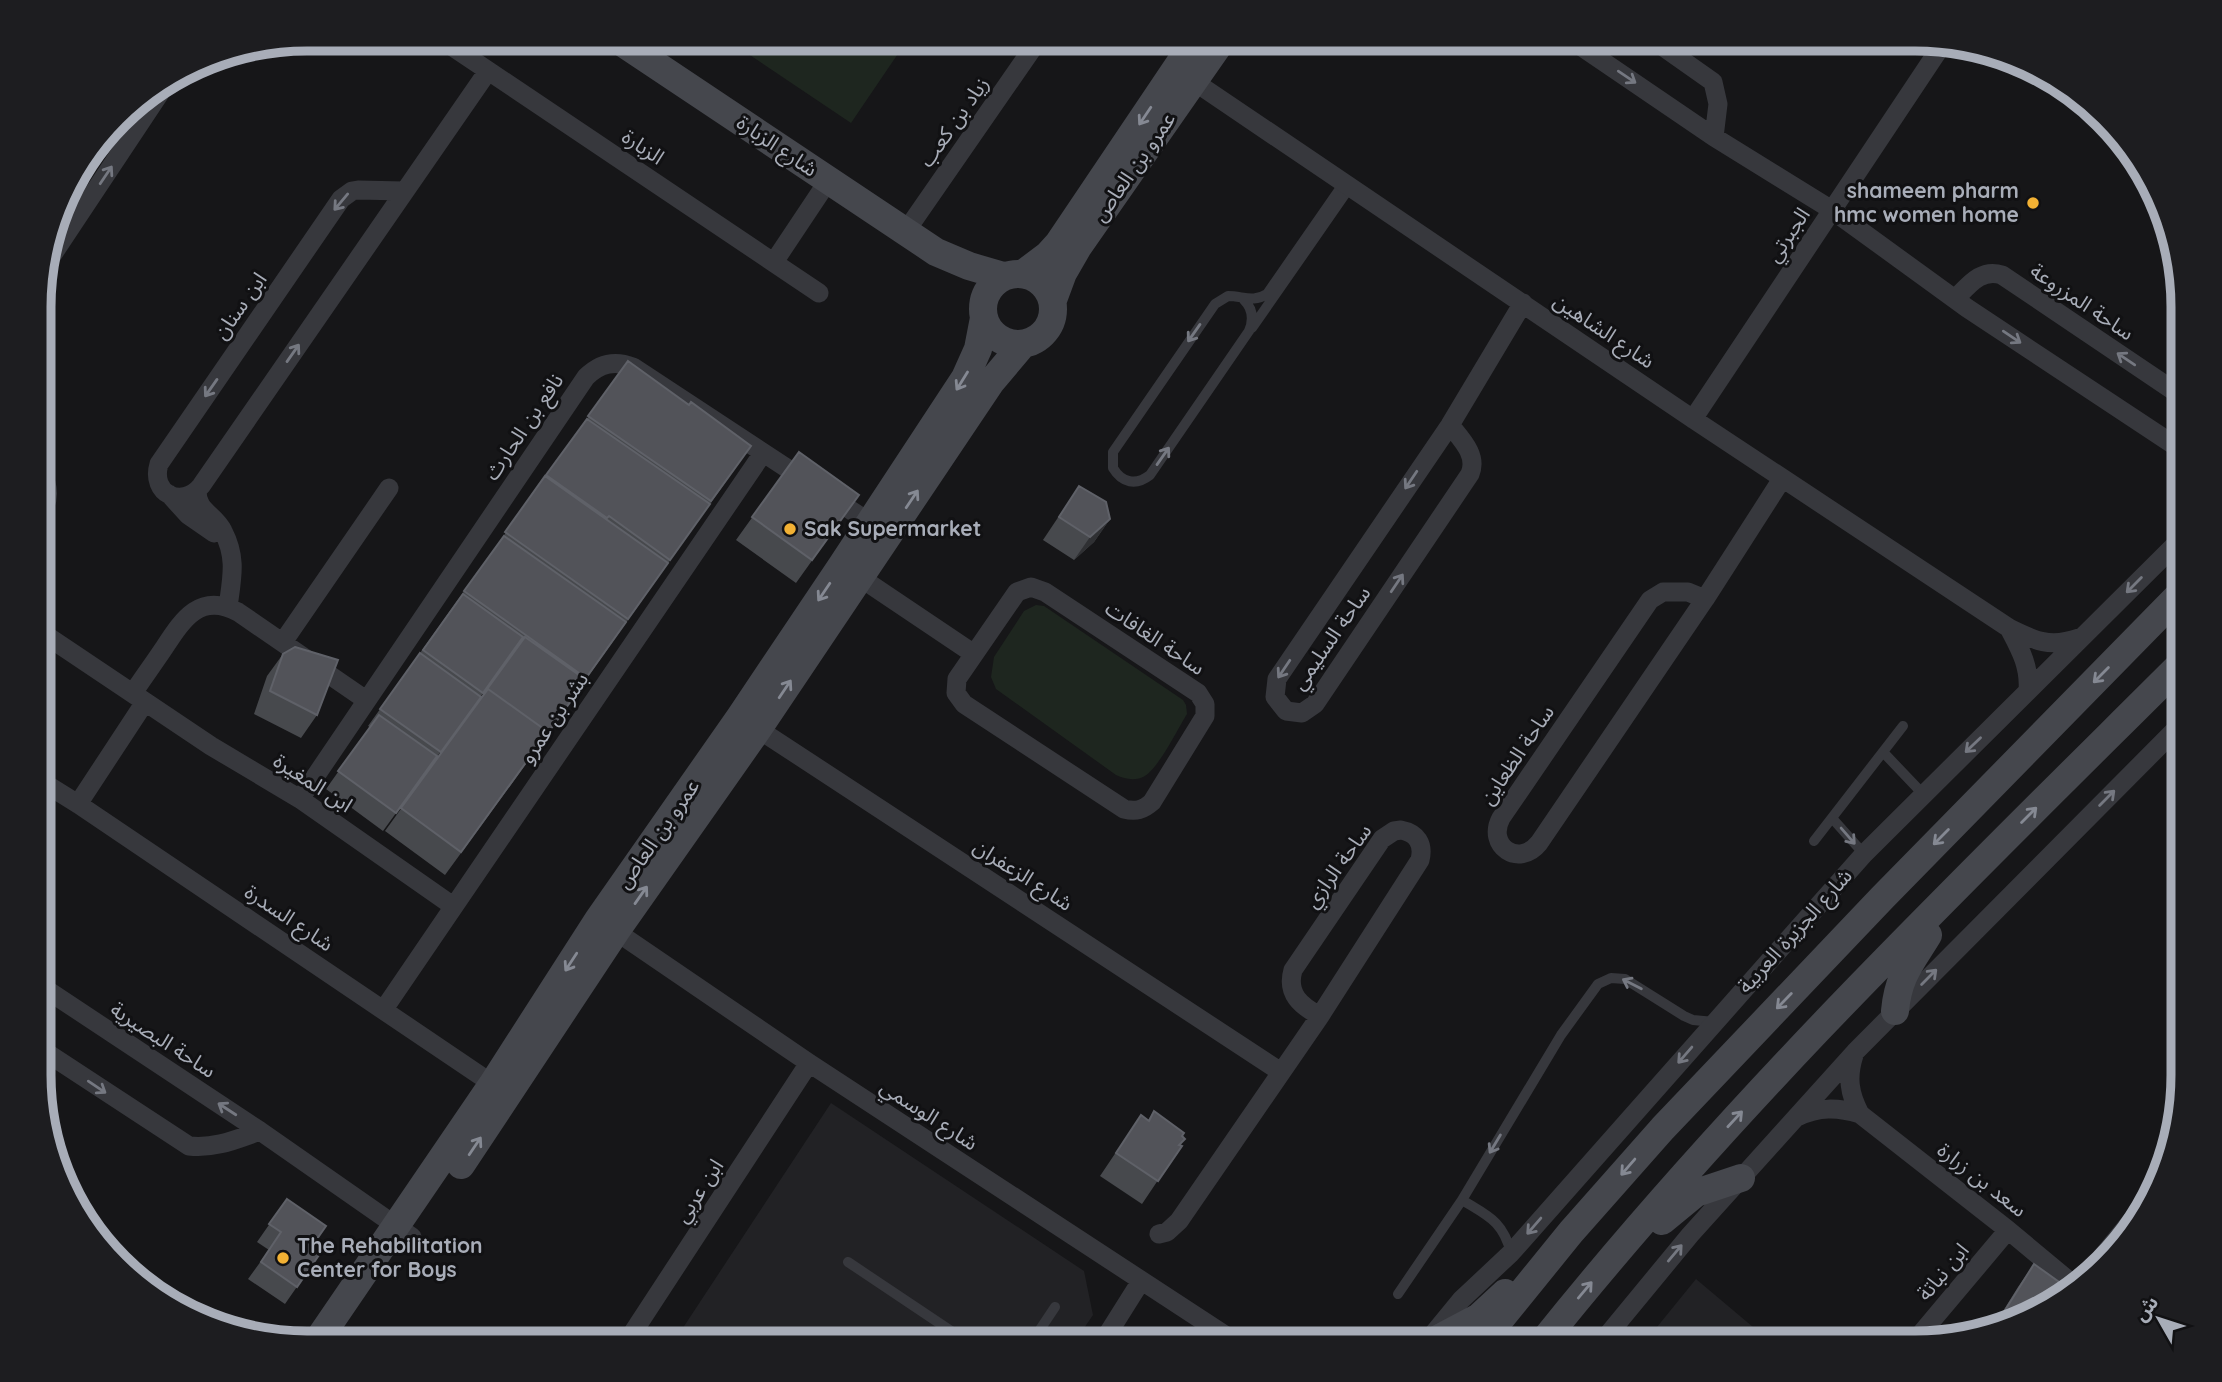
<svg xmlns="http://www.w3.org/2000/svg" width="2222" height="1382" viewBox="0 0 2222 1382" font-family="Quicksand,'Noto Sans Arabic',sans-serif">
<rect width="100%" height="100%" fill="#161618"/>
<path fill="#222225" d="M 831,1103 L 1084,1271 L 1093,1315 L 1074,1343 L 673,1343 Z
M 1696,1279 L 1772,1343 L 1644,1343 Z"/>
<path fill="#1e261f" d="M 726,39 L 908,39 L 851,123 Z
M 1036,605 L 1044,606 L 1183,700 L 1186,705 L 1187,714 C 1177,730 1158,770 1143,777 C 1134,781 1125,779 1116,775 L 996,689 L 991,677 L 994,657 L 1024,611 Z"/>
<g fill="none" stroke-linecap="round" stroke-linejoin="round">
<path stroke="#37383d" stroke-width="10" d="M 1244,300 C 1253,309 1254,319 1249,331 L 1150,475 C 1136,486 1122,483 1113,468 L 1113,452 L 1215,304 L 1228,296 C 1243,296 1253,303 1267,294 L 1344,183
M 1252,328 L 1350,187
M 1883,752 L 1923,794
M 1832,818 L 1864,854
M 1814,841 L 1903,726
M 1462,1200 C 1488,1216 1503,1221 1511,1253
M 848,1262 L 969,1343
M 1398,1294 L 1462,1200 L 1561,1035 L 1598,984 L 1611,978 L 1625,979 L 1684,1016 L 1693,1020 L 1714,1022
M 709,1343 L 714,1337
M 1031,1343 L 1055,1307"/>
<path stroke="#37383d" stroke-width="19" d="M 441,39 L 819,293
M 1570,39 L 1714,137 L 1832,210 L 1967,308 L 2183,451
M 1652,39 L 1713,82 L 1718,104 L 1714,137
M 1186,76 L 1693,419 L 2009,628 C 2035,641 2050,648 2079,638
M 404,191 L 358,190 L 352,191 L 341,199 L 159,464 C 150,494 182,509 201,486 L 488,71
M 906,231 L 1039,39
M 774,262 L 828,181
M 41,272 L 168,81
M 1955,299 C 1969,285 1981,268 2002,275 L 2183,397
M 1693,419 L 1944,42
M 1450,425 C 1461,439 1478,455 1470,474 L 1315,704 L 1302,713 L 1286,711 L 1275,697 L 1277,679 L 1450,425 L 1523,303
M 41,472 C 49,486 50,500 41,513
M 197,491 C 197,512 215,514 223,531 C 237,558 232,577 228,607
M 169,494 L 188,515 L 214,533
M 852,572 L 974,654
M 1031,587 L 1045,592 L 1198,693 L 1205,704 L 1205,716 L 1152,802 C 1143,810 1136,812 1124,809 L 964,704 L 956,693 L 957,679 L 1017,592 Z
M 1663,592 L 1688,592 L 1705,599 L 1539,843 C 1519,868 1486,846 1501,818 L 1650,600 Z
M 1705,599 L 1782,479
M 2009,628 C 2020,649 2030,666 2028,691
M 41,632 L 211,746 L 300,799 L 453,906
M 283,642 L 389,488
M 133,693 C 143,678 154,663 164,648 C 183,619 200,592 238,612 L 366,700
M 749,723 L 1281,1072
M 41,781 L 78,804 L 503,1091
M 300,799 L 586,377 C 600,363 615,360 633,367 L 878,528
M 78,804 L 145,702
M 1401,830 C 1417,833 1424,844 1420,860 L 1320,1016 C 1301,1006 1286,994 1293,970 L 1382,839 L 1394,831 Z
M 608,926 L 809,1063 L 1237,1343
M 41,986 L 260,1131 C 237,1139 215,1149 189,1146 L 41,1049
M 384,1009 L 763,453
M 1854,1055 C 1847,1077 1849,1093 1860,1114
M 1797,1117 C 1819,1107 1837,1107 1860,1114 L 2008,1230 L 2074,1285
M 260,1131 L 412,1237
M 1159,1234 L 1167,1232 L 1179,1221 L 1320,1016
M 2097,1263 L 2154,1193
M 1429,1339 L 1461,1300 L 1511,1253 L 1864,854 L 2183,537
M 626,1343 L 809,1063
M 1102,1343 L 1141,1281
M 1601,1343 L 1690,1235 L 1855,1052 L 2183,722
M 1913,1343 L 2008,1230"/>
<path stroke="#45474d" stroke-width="28" d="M 617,39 L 936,252 L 969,266 L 1003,276
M 1024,273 L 1048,255 L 1058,244 L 1196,39
M983 309a35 35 0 1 1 70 0a35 35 0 1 1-70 0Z
M 1053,300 L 1063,273 L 1078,247 L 1223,39
M 1895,1011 C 1898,976 1911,963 1928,935
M 461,1165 L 616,931 L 758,729 L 991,382 L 1023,344
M 1662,1221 L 1696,1193 L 1741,1178
M 316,1343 L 492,1085 L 598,920 L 740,717 L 842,565 L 965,378 L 978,349 L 984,318
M 1430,1343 L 1479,1317 L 1505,1293
M 1481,1343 L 1571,1232 L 1663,1128 L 1882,898 L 2183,591
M 1542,1343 C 1737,1099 1962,882 2183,662"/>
</g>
<path fill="#47494d" d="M 628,361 L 689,405 L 751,446 L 534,753 L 445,875 L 385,831 L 514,652 L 513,652 L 383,831 L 326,789 L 370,727 L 368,726 Z
M 799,452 L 859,495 L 796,583 L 736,540 Z
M 1079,486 L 1110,519 L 1094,542 L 1074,560 L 1043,540 Z
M 283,654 L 317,715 L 301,738 L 254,714 L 267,676 Z
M 1154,1111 L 1182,1136 L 1181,1146 L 1142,1204 L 1100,1176 L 1141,1115 L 1148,1120 Z
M 287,1199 L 310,1249 L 319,1255 L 285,1304 L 248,1279 L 269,1250 L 257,1242 Z
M 2034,1264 L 2049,1308 L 1995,1324 L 2018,1287 Z"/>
<path fill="#2f3033" d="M 1110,519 L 1094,542 L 1074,560 L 1090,537 Z"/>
<path fill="#525359" stroke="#5f6168" stroke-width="2" d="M 628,361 L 689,405 L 691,402 L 751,446 L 711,501 L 588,416 Z
M 587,419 L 710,504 L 670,560 L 609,516 L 607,518 L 546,475 Z
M 799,452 L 859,495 L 812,560 L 752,517 Z
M 545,476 L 668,563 L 628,619 L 505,532 Z
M 1079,486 L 1106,502 L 1110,519 L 1090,537 L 1059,517 Z
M 504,536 L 626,622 L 586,678 L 464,591 Z
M 463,594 L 523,637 L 483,693 L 423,650 Z
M 525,637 L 586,680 L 546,736 L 548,732 L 488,689 L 485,692 Z
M 295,647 L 338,660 L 317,715 L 270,691 L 283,654 Z
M 420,653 L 481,697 L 441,752 L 380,709 Z
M 488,689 L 548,732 L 461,852 L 401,808 Z
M 379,715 L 437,756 L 396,813 L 338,771 Z
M 1154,1111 L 1184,1133 L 1182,1136 L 1185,1139 L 1179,1145 L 1182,1146 L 1158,1181 L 1116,1153 L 1141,1115 L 1149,1121 Z
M 287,1199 L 326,1226 L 310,1249 L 319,1255 L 297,1287 L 261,1262 L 281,1232 L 269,1224 Z
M 2034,1264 L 2069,1289 L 2049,1308 L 1997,1323 Z"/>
<defs><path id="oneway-shaft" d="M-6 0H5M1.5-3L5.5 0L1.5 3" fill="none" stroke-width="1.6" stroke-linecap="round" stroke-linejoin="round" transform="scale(1.75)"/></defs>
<g stroke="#757881">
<use href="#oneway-shaft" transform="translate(1627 77) rotate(34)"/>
<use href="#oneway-shaft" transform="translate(106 175) rotate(-56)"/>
<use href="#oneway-shaft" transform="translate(341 202) rotate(130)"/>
<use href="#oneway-shaft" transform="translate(1194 333) rotate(125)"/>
<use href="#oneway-shaft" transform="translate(2012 337) rotate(34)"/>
<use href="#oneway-shaft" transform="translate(293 353) rotate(-55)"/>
<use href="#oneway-shaft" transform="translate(2126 359) rotate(-146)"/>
<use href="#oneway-shaft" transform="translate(211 388) rotate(125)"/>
<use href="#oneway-shaft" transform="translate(1163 456) rotate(-55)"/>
<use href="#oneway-shaft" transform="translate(1411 480) rotate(124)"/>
<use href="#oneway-shaft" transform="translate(1397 583) rotate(-56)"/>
<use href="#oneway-shaft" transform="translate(2134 585) rotate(135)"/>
<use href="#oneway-shaft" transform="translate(1284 669) rotate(124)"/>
<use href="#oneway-shaft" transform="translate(1973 745) rotate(136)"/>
<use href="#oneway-shaft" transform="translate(2107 798) rotate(-45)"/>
<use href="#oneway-shaft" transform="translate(1848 836) rotate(49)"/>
<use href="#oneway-shaft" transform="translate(1929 977) rotate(-45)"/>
<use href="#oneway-shaft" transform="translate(1632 984) rotate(-153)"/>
<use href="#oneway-shaft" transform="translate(1685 1055) rotate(131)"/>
<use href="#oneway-shaft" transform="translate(97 1087) rotate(34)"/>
<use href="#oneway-shaft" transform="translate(227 1109) rotate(-147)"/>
<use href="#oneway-shaft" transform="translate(1495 1144) rotate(121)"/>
<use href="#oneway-shaft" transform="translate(1534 1226) rotate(131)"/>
<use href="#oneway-shaft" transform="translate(1675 1253) rotate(-50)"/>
</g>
<g stroke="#858993">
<use href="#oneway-shaft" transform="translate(1145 116) rotate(124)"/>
<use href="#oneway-shaft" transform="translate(962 381) rotate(122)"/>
<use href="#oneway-shaft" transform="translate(912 499) rotate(-56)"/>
<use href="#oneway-shaft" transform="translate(824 592) rotate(124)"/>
<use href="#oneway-shaft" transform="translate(2101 675) rotate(135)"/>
<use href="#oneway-shaft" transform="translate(785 689) rotate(-56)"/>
<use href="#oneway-shaft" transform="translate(2029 815) rotate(-45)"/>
<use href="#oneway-shaft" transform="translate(1941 837) rotate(135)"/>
<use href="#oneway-shaft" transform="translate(641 895) rotate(-55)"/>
<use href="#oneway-shaft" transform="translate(571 962) rotate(123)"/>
<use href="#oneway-shaft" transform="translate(1784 1001) rotate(134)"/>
<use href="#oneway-shaft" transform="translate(1735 1119) rotate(-47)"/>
<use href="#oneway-shaft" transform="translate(475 1146) rotate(-56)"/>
<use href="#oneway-shaft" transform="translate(1628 1167) rotate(131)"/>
<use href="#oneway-shaft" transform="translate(1585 1290) rotate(-50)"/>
</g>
<g fill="#f2b134" stroke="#111113" stroke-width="2.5">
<circle cx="2033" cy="203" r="7"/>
<circle cx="790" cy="529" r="7"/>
<circle cx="283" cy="1258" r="7"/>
</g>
<g text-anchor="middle" stroke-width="6" stroke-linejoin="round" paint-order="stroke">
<g font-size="21" fill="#a8adb8" stroke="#111113">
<text transform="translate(954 122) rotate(-55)" y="7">زياد بن كعب</text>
<text transform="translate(777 146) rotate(34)" y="7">شارع الزبارة</text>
<text transform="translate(643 147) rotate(34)" y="7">الزبارة</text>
<text transform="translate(1134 167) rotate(-55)" y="7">عمرو بن العاص</text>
<text transform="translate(1788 235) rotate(-56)" y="7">الجبرتي</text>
<text transform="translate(2082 302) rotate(34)" y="7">ساحة المزروعة</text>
<text transform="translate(240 306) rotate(-55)" y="7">ابن سنان</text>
<text transform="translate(1604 331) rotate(34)" y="7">شارع الشاهين</text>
<text transform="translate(524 427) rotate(-56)" y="7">نافع بن الحارث</text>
<text transform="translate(1155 638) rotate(34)" y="7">ساحة الغافات</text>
<text transform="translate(1331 638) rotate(-55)" y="7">ساحة السليمي</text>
<text transform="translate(554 718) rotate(-56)" y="7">بشر بن عمرو</text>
<text transform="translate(1517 755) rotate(-56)" y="7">ساحة الظعاين</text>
<text transform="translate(313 783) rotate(33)" y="7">ابن المغيرة</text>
<text transform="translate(658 834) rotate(-55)" y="7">عمرو بن العاص</text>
<text transform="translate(1338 866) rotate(-54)" y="7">ساحة الرازي</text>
<text transform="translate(1023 875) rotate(33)" y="7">شارع الزعفران</text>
<text transform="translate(289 918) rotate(34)" y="7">شارع السدرة</text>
<text transform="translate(1795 931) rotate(-48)" y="7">شارع الجزيرة العربية</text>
<text transform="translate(163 1040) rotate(33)" y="7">ساحة البصيرية</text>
<text transform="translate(929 1115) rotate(33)" y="7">شارع الوسمي</text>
<text transform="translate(1982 1180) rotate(38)" y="7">سعد بن زرارة</text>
<text transform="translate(699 1191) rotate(-57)" y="7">ابن عربي</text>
<text transform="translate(1943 1272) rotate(-50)" y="7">ابن نباتة</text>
</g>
<g font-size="21" font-weight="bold" fill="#a8adb8" stroke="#111113" text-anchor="start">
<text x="2019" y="198" text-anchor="end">shameem pharm<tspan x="2019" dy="24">hmc women home</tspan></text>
<text x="804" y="536">Sak Supermarket</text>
<text x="297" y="1253">The Rehabilitation<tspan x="297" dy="24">Center for Boys</tspan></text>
</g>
</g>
<path d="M0 0H2222V1382H0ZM307 51H1915A256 256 0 0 1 2171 307V1075A256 256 0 0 1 1915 1331H307A256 256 0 0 1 51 1075V307A256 256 0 0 1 307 51Z" fill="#1d1d20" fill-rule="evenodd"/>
<path fill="none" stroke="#a8adb8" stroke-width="9" d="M307 51H1915A256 256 0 0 1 2171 307V1075A256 256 0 0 1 1915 1331H307A256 256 0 0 1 51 1075V307A256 256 0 0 1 307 51Z"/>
<g transform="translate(2159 1319) rotate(309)" stroke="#111113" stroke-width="5" paint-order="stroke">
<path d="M0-5L12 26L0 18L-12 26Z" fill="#a8adb8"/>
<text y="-10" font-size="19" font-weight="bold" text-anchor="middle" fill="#a8adb8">ش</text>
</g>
</svg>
